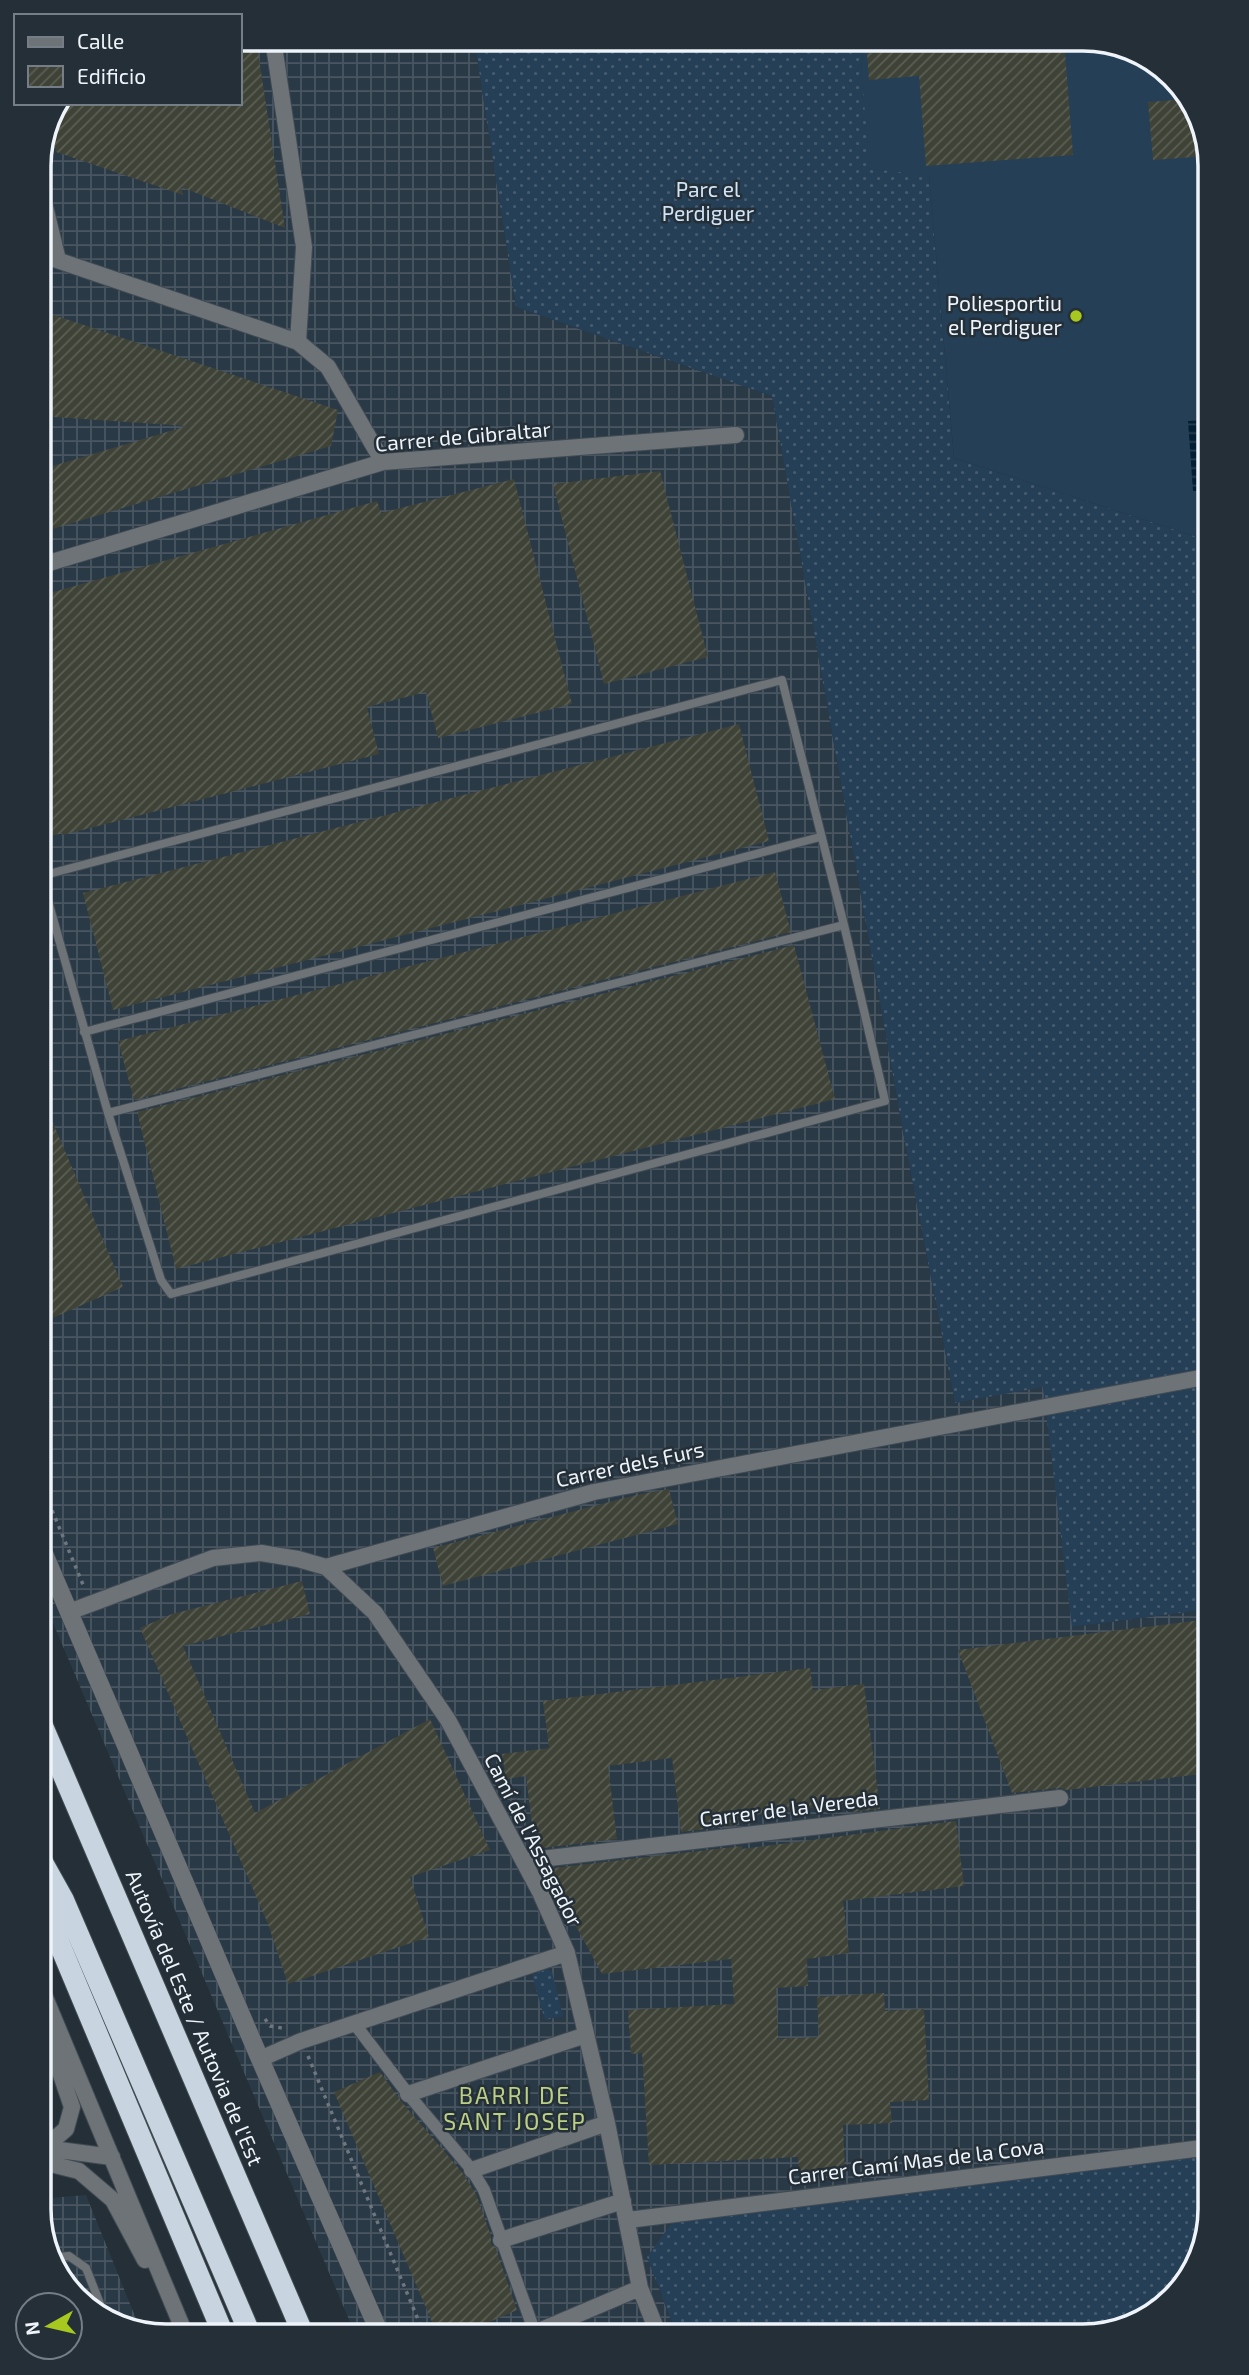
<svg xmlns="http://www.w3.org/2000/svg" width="1249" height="2375" viewBox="0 0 1249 2375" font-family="'Exo 2',sans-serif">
<defs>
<pattern id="industrial-grid" width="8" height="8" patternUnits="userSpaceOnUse" patternTransform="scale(1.75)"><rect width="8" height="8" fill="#2a3946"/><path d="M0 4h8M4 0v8" fill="none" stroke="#495662"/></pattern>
<pattern id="grass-dots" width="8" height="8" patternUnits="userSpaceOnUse" patternTransform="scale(1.75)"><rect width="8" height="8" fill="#253f56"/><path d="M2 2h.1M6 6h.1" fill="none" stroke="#455b6f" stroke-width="1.8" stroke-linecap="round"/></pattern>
<pattern id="water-rules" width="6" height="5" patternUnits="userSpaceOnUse" patternTransform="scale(1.75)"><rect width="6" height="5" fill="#031d34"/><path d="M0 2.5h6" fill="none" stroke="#283e52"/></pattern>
<pattern id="building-hatch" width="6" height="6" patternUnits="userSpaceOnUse" patternTransform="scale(1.75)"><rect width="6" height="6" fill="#3f4236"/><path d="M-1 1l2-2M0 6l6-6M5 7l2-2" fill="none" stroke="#5b5e54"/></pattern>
</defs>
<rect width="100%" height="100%" fill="#252f38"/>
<path fill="url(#industrial-grid)" d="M 240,39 L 474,39 L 516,307 L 772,396 L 903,1132 L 955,1403 L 1043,1386 L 1073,1627 L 1210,1609 L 1210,2155 L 647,2257 L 677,2336 L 356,2336 L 39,1590 L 39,158 L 63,103 L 240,103 Z
M 86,2195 L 141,2331 L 95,2315 L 48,2258 L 39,2210 L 39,2199 Z"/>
<path fill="url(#grass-dots)" d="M 474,39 L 866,39 L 861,67 L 929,174 L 954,458 L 1210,541 L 1210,1609 L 1072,1627 L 1043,1387 L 955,1403 L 903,1132 L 772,396 L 516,307 Z
M 547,1969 L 552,1972 L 563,2016 L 545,2020 L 532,1975 Z
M 1210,2155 L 1210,2210 L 1189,2280 L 1132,2327 L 1084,2336 L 677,2336 L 647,2257 L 674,2220 Z"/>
<path fill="#253f56" d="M 866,39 L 1092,39 L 1154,60 L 1201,117 L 1210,166 L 1210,541 L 954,458 L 929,175 L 870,169 L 861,67 Z"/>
<path fill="url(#water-rules)" d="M 1210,420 L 1210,490 L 1193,491 L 1188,421 Z"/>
<path fill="url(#building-hatch)" d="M 240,39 L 256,39 L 285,228 L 181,187 L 183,195 L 56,152 L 51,130 L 63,103 L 240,103 Z
M 891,39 L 1011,39 L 1011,42 L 1064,39 L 1073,155 L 926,166 L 919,76 L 869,80 L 867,53 L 892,51 Z
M 1187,99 L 1201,117 L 1209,156 L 1153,160 L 1148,102 Z
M 39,310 L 338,410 L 331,446 L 39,533 L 39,470 L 187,426 L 39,416 Z
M 660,471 L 708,657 L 604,684 L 553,484 Z
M 514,479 L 572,704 L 438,738 L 426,692 L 367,707 L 379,754 L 63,835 L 62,833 L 39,839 L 39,596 L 377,501 L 381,513 Z
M 739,724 L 769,841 L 113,1010 L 83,893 Z
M 775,872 L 791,932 L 134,1100 L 118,1041 Z
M 794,945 L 835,1099 L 176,1269 L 137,1112 Z
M 39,1090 L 123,1287 L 39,1324 Z
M 669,1489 L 678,1524 L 443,1586 L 433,1548 L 636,1495 Z
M 302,1581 L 310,1614 L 183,1646 L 255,1813 L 430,1719 L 490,1850 L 410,1877 L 429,1937 L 288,1984 L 268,1924 L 140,1628 L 172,1614 Z
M 1210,1619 L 1210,1773 L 1067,1790 L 1059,1788 L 1012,1793 L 958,1650 Z
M 810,1668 L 813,1690 L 864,1684 L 880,1809 L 853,1812 L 851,1803 L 738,1817 L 739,1825 L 681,1832 L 672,1758 L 608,1766 L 617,1839 L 535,1849 L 526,1776 L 506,1779 L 502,1754 L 549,1748 L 543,1701 Z
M 956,1821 L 964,1886 L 843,1901 L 849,1953 L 807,1959 L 808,1986 L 776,1988 L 778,2039 L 819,2037 L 817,1997 L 884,1993 L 885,2011 L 924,2009 L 929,2100 L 890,2102 L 892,2123 L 843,2125 L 845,2173 L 799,2176 L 798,2157 L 649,2165 L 642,2053 L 631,2054 L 628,2010 L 734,2004 L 731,1959 L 602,1974 L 545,1869 L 742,1846 L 742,1849 Z
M 380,2072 L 401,2101 L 462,2172 L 476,2194 L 491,2236 L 491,2244 L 496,2249 L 517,2310 L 457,2336 L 438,2336 L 334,2092 Z"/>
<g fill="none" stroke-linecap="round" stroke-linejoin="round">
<defs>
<path id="service" d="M 39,877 L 41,876 L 782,680 L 844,925 L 885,1101 L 171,1294 L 161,1280 L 108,1113 L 41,876
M 84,1032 L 820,837
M 108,1113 L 844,925
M 48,2258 L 69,2256 L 86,2268 L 106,2319"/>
<path id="pedestrian" d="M 354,2023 L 408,2094 L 472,2170 L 484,2190 L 535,2333"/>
<path id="minor" d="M 273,39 L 304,247 L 298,342
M 39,182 L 58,260
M 39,254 L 298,342 L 328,367 L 383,462
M 39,566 L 383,462 L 736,435
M 326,1567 L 375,1613 L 448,1720 L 540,1892 L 567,1953 L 607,2123 L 640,2288 L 659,2336
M 69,1612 L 213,1558 L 261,1553 L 298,1559 L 326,1567 L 594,1492 L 1210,1376
M 524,1861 L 1060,1798
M 39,1983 L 186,2336
M 260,2059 L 301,2041 L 567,1953
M 408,2094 L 586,2035
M 44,2148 L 112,2157
M 39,2150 L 44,2148 L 66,2129 L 72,2107 L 58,2066 L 48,2026
M 39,2161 L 79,2171 L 113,2200 L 145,2260
M 472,2170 L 607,2123
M 628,2220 L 1210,2147
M 501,2240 L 623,2201
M 527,2336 L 640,2288"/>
<path id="tertiary" d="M 39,1542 L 260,2059 L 381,2336"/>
<path id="motorway" d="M 39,1718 L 304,2336
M 39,1856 L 63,1899 L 251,2336
M 39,1874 L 46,1912 L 224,2336"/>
</defs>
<use href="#service" stroke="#414b53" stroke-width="10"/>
<use href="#pedestrian" stroke="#414b53" stroke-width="14"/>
<use href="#minor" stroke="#414b53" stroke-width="18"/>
<use href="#tertiary" stroke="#414b53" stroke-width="19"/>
<use href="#motorway" stroke="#414b53" stroke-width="23"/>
<path stroke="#6e777f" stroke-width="3.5" stroke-dasharray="3.5 5" stroke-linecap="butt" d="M 39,1479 L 84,1587
M 265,2019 L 270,2026 L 282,2028
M 308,2056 L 425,2336"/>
<use href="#service" stroke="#6e7378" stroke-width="8"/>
<use href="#pedestrian" stroke="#6e7378" stroke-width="12"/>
<use href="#minor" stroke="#6e7378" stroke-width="16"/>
<use href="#tertiary" stroke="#6e7378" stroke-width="18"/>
<use href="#motorway" stroke="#c8d4df" stroke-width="21"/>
</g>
<circle fill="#a7c81f" stroke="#252f38" stroke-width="2.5" cx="1076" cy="316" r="7"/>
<g text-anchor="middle" stroke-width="5" stroke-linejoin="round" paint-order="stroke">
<g font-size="21" fill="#d0e4f7" stroke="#252f38">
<text x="708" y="197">Parc el<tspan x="708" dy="24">Perdiguer</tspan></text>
</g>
<g font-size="21" fill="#eef4fa" stroke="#252f38" text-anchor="end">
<text x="1062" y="311">Poliesportiu<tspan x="1062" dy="24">el Perdiguer</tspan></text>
</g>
<g font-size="21" fill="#eef4fa" stroke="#252f38">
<text transform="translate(463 437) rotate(-5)" y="7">Carrer de Gibraltar</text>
<text transform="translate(630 1465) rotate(-12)" y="7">Carrer dels Furs</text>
<text transform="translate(789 1809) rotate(-7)" y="7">Carrer de la Vereda</text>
<text transform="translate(533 1840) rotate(63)" y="7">Camí de l'Assagador</text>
<text transform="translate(194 2018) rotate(67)" y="7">Autovía del Este / Autovia de l'Est</text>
<text transform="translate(916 2162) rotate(-7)" y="7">Carrer Camí Mas de la Cova</text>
</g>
<g font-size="23" letter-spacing="2" fill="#bbcf85" stroke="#252f38">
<text x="515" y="2104">BARRI DE<tspan x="515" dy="26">SANT JOSEP</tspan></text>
</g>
</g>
<path d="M0 0H1249V2375H0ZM166 51H1083A115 115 0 0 1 1198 166V2209A115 115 0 0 1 1083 2324H166A115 115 0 0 1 51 2209V166A115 115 0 0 1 166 51Z" fill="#252f38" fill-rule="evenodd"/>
<path fill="none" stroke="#eef4fa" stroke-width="3.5" d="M166 51H1083A115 115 0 0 1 1198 166V2209A115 115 0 0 1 1083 2324H166A115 115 0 0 1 51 2209V166A115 115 0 0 1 166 51Z"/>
<rect x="14" y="14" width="228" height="91" fill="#252f38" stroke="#757e86" stroke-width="2"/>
<rect x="28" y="37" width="35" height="10" fill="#6e7378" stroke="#757e86" stroke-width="2"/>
<text x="77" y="49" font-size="21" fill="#eef4fa">Calle</text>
<rect x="28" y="66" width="35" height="21" fill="url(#building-hatch)" stroke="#757e86" stroke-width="2"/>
<text x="77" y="84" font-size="21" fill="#eef4fa">Edificio</text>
<g transform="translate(49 2326) rotate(262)"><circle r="33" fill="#252f38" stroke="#757e86" stroke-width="2"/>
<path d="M0-5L12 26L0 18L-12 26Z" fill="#a7c81f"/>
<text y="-10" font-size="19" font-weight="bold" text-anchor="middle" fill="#eef4fa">N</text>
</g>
</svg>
